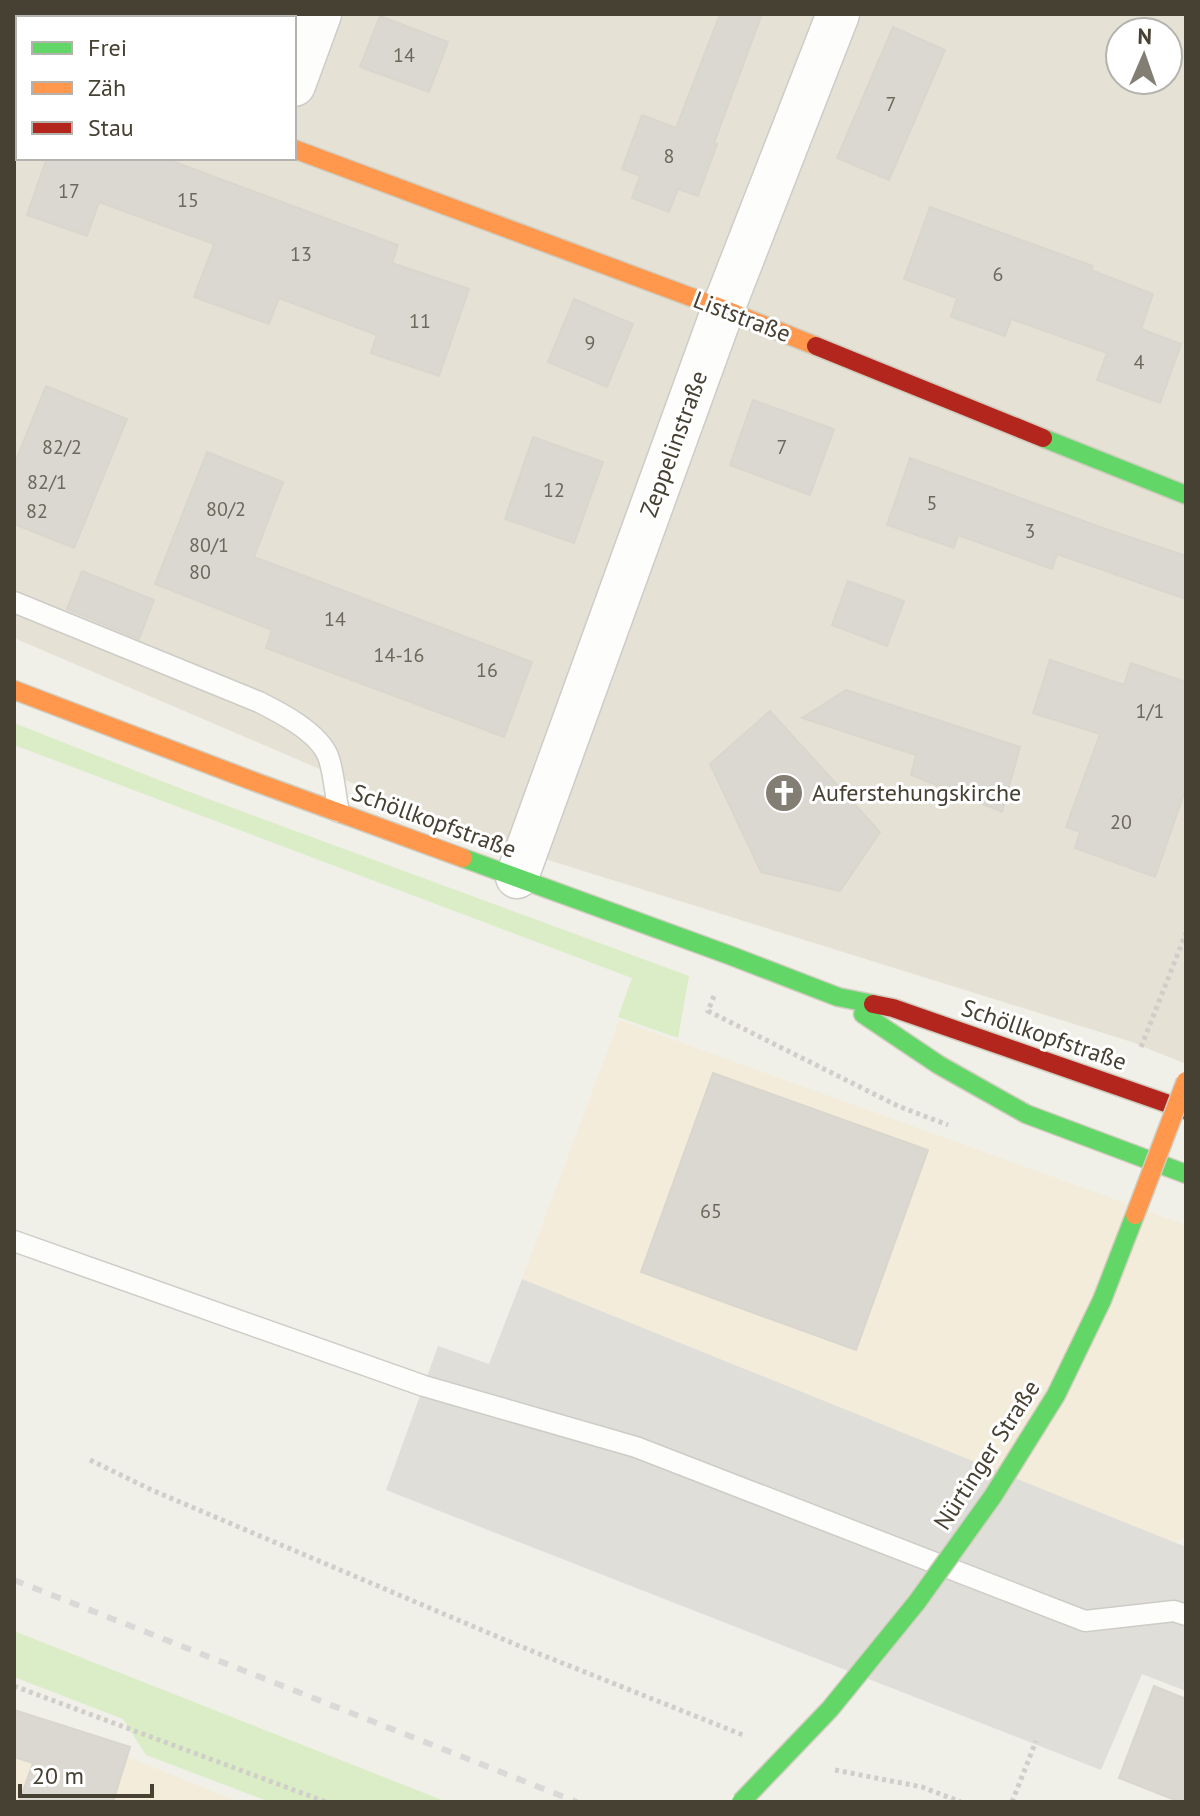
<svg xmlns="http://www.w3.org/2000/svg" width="1200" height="1816" viewBox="0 0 1200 1816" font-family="'PT Sans',sans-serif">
<rect width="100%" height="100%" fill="#f0efe8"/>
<path fill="#e5e1d5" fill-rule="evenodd" d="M 14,14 L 1186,14 L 1186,1064 L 1132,1042 L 490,842 L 14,638 ZM 18,18 L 294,18 L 294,158 L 18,158 ZM 1120,32 L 1168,32 L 1168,80 L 1120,80 Z"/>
<path fill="#f4ecda" d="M 619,1020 L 1186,1225 L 1186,1536 L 1175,1543 L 522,1279 Z
M 14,1711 L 239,1802 L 14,1802 Z"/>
<path fill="#dbedc6" d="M 14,723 L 187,791 L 689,976 L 678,1038 L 618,1017 L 632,978 L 14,745 Z
M 14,1631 L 447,1802 L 270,1802 L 146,1755 L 123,1719 L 14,1677 Z"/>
<path fill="#dfded8" d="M 522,1279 L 1186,1547 L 1186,1691 L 1142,1674 L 1101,1770 L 386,1490 L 438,1346 L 489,1364 Z"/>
<path fill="#dad8d1" stroke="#d9d6ce" stroke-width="2" d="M 720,14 L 762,14 L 714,143 L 717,144 L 698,196 L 678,189 L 669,212 L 632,198 L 640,176 L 622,169 L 642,115 L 676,128 Z
M 380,16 L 448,42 L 429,92 L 360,67 Z
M 893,27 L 945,50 L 889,180 L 837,158 Z
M 47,158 L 164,158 L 398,245 L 392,263 L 469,289 L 439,376 L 371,353 L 377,335 L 279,298 L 269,324 L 194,297 L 214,244 L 99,202 L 87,236 L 27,215 Z
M 930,207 L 1093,266 L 1091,270 L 1153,294 L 1141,329 L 1181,344 L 1160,403 L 1097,380 L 1107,353 L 1011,319 L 1005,336 L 951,317 L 957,298 L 904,279 Z
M 574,299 L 633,324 L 607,387 L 548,362 Z
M 46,386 L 127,419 L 74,548 L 14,524 L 14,465 Z
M 753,400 L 834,429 L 810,495 L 730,465 Z
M 533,437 L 603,462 L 574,543 L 505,519 Z
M 207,452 L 283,482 L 254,557 L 532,662 L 504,737 L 266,648 L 272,630 L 155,584 Z
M 910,458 L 1103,528 L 1186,556 L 1186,599 L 1057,554 L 1052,569 L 958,535 L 954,548 L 887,525 Z
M 82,571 L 154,600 L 139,639 L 67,609 Z
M 848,581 L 904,601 L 887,646 L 832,625 Z
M 1050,660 L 1124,685 L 1131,663 L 1186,682 L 1186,788 L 1155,877 L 1075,848 L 1080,832 L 1066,827 L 1100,734 L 1033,713 Z
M 846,690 L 1020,747 L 1002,812 L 911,775 L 916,755 L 802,718 Z
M 770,711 L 880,832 L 840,891 L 761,872 L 710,764 Z
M 713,1073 L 928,1150 L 856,1350 L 641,1272 Z
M 1154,1686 L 1186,1699 L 1186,1802 L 1180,1802 L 1119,1778 Z
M 14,1710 L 130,1747 L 113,1802 L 19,1802 L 33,1763 L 14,1757 Z"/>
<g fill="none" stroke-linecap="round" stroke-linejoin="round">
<defs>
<path id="lane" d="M 14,602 L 259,702 C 281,713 318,732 328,756 C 334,772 335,795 339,812
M 14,1241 L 424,1386 L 636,1447 L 1085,1621 L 1174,1611 L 1186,1615"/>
<path id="street" d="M 14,49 L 18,51
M 294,85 L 320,14
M 517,877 L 723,309 L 838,14"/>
<path id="fast" d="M 1043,438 L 1186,495
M 463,858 L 729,955 L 838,997 L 873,1004
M 863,1014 L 939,1065 L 1026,1114 L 1186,1174"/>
<path id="slow" d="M 294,149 L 723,309 L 816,346
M 14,690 L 250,780 L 463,858"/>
<path id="jam" d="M 816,346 L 1043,438
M 873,1004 L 893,1008 L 1186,1110"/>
</defs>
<use href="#lane" stroke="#ceccc6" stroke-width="23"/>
<use href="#street" stroke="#ceccc6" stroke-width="45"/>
<use href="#fast" stroke="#d0cdbf" stroke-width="21"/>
<use href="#slow" stroke="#d0cdbf" stroke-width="21"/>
<use href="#jam" stroke="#d0cdbf" stroke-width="21"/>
<path stroke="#d1cec9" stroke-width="5" stroke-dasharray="4 4" stroke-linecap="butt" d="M 714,996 L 708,1011 L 898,1106 L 948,1125
M 1141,1047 L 1186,933
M 90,1460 L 154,1491 L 517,1645 L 743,1735
M 14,1686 L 326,1802
M 835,1770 L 922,1787 L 961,1802
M 1012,1802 L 1036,1741"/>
<use href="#lane" stroke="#fdfdfc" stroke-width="20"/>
<use href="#street" stroke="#fdfdfc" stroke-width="42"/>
<use href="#fast" stroke="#63d668" stroke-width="18"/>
<use href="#slow" stroke="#ff974d" stroke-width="18"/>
<use href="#jam" stroke="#b3261e" stroke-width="18"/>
<path stroke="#d9d9d8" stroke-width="6" stroke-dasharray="10 10" stroke-linecap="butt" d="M 14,1580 L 577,1802"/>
<defs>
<path id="fast-bridge" d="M 741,1802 L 830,1709 L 917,1602 L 993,1496 L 1056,1395 L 1102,1300 L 1135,1215"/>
<path id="slow-bridge" d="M 1135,1215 L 1186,1081"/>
</defs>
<use href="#fast-bridge" stroke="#d0cdbf" stroke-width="21" stroke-linecap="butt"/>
<use href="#slow-bridge" stroke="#d0cdbf" stroke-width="21" stroke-linecap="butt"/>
<use href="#fast-bridge" stroke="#63d668" stroke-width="18"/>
<use href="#slow-bridge" stroke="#ff974d" stroke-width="18"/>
</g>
<defs>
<symbol id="church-disc" viewBox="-11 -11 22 22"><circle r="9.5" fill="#827e73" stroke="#fff"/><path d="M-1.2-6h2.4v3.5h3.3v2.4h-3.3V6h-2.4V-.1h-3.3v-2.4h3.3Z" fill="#fff"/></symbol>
</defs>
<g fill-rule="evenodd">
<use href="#church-disc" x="762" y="771" width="44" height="44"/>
</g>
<g text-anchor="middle" stroke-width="6" stroke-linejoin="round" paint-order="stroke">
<g font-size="20" fill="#6c685c">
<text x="404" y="62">14</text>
<text x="891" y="111">7</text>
<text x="669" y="163">8</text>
<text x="69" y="198">17</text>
<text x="188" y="207">15</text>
<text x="301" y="261">13</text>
<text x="998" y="281">6</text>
<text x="420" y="328">11</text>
<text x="590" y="350">9</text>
<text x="1139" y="369">4</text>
<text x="62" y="454">82/2</text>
<text x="782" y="454">7</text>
<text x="47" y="489">82/1</text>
<text x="554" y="497">12</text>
<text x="932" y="510">5</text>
<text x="226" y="516">80/2</text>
<text x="37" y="518">82</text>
<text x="1030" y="538">3</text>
<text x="209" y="552">80/1</text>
<text x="200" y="579">80</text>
<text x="335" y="626">14</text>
<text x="399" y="662">14-16</text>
<text x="487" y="677">16</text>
<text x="1150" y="718">1/1</text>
<text x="1121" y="829">20</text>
<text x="711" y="1218">65</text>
</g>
<g font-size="24" fill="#474134" stroke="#fff">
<text transform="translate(742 317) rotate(21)" y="8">Liststraße</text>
<text transform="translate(674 444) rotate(-70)" y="8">Zeppelinstraße</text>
<text transform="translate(434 821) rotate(20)" y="8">Schöllkopfstraße</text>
<text transform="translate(1044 1035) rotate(19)" y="8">Schöllkopfstraße</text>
<text transform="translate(987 1455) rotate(-57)" y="8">Nürtinger Straße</text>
</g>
<g font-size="24" fill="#474134" stroke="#fff" text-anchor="start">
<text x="812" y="801">Auferstehungskirche</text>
</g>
</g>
<rect width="1200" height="1816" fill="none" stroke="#474134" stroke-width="32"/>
<rect x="16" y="16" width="280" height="144" fill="#ffffff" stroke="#b5b3ae" stroke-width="2"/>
<rect x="32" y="42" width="40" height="12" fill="#63d668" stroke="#b5b3ae" stroke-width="2"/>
<text x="88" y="56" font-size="24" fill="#474134">Frei</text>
<rect x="32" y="82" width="40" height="12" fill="#ff974d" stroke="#b5b3ae" stroke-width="2"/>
<text x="88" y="96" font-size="24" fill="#474134">Zäh</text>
<rect x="32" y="122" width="40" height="12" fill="#b3261e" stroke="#b5b3ae" stroke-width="2"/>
<text x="88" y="136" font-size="24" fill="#474134">Stau</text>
<g transform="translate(1144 56) rotate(2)"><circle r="38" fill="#ffffff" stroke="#b5b3ae" stroke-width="2"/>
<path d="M0-6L14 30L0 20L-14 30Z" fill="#827e73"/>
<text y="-12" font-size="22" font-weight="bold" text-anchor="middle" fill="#474134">N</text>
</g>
<path d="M20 1784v12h132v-12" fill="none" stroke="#474134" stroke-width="4"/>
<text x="32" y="1784" font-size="24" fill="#474134" stroke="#ffffff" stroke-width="6" paint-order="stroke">20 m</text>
</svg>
